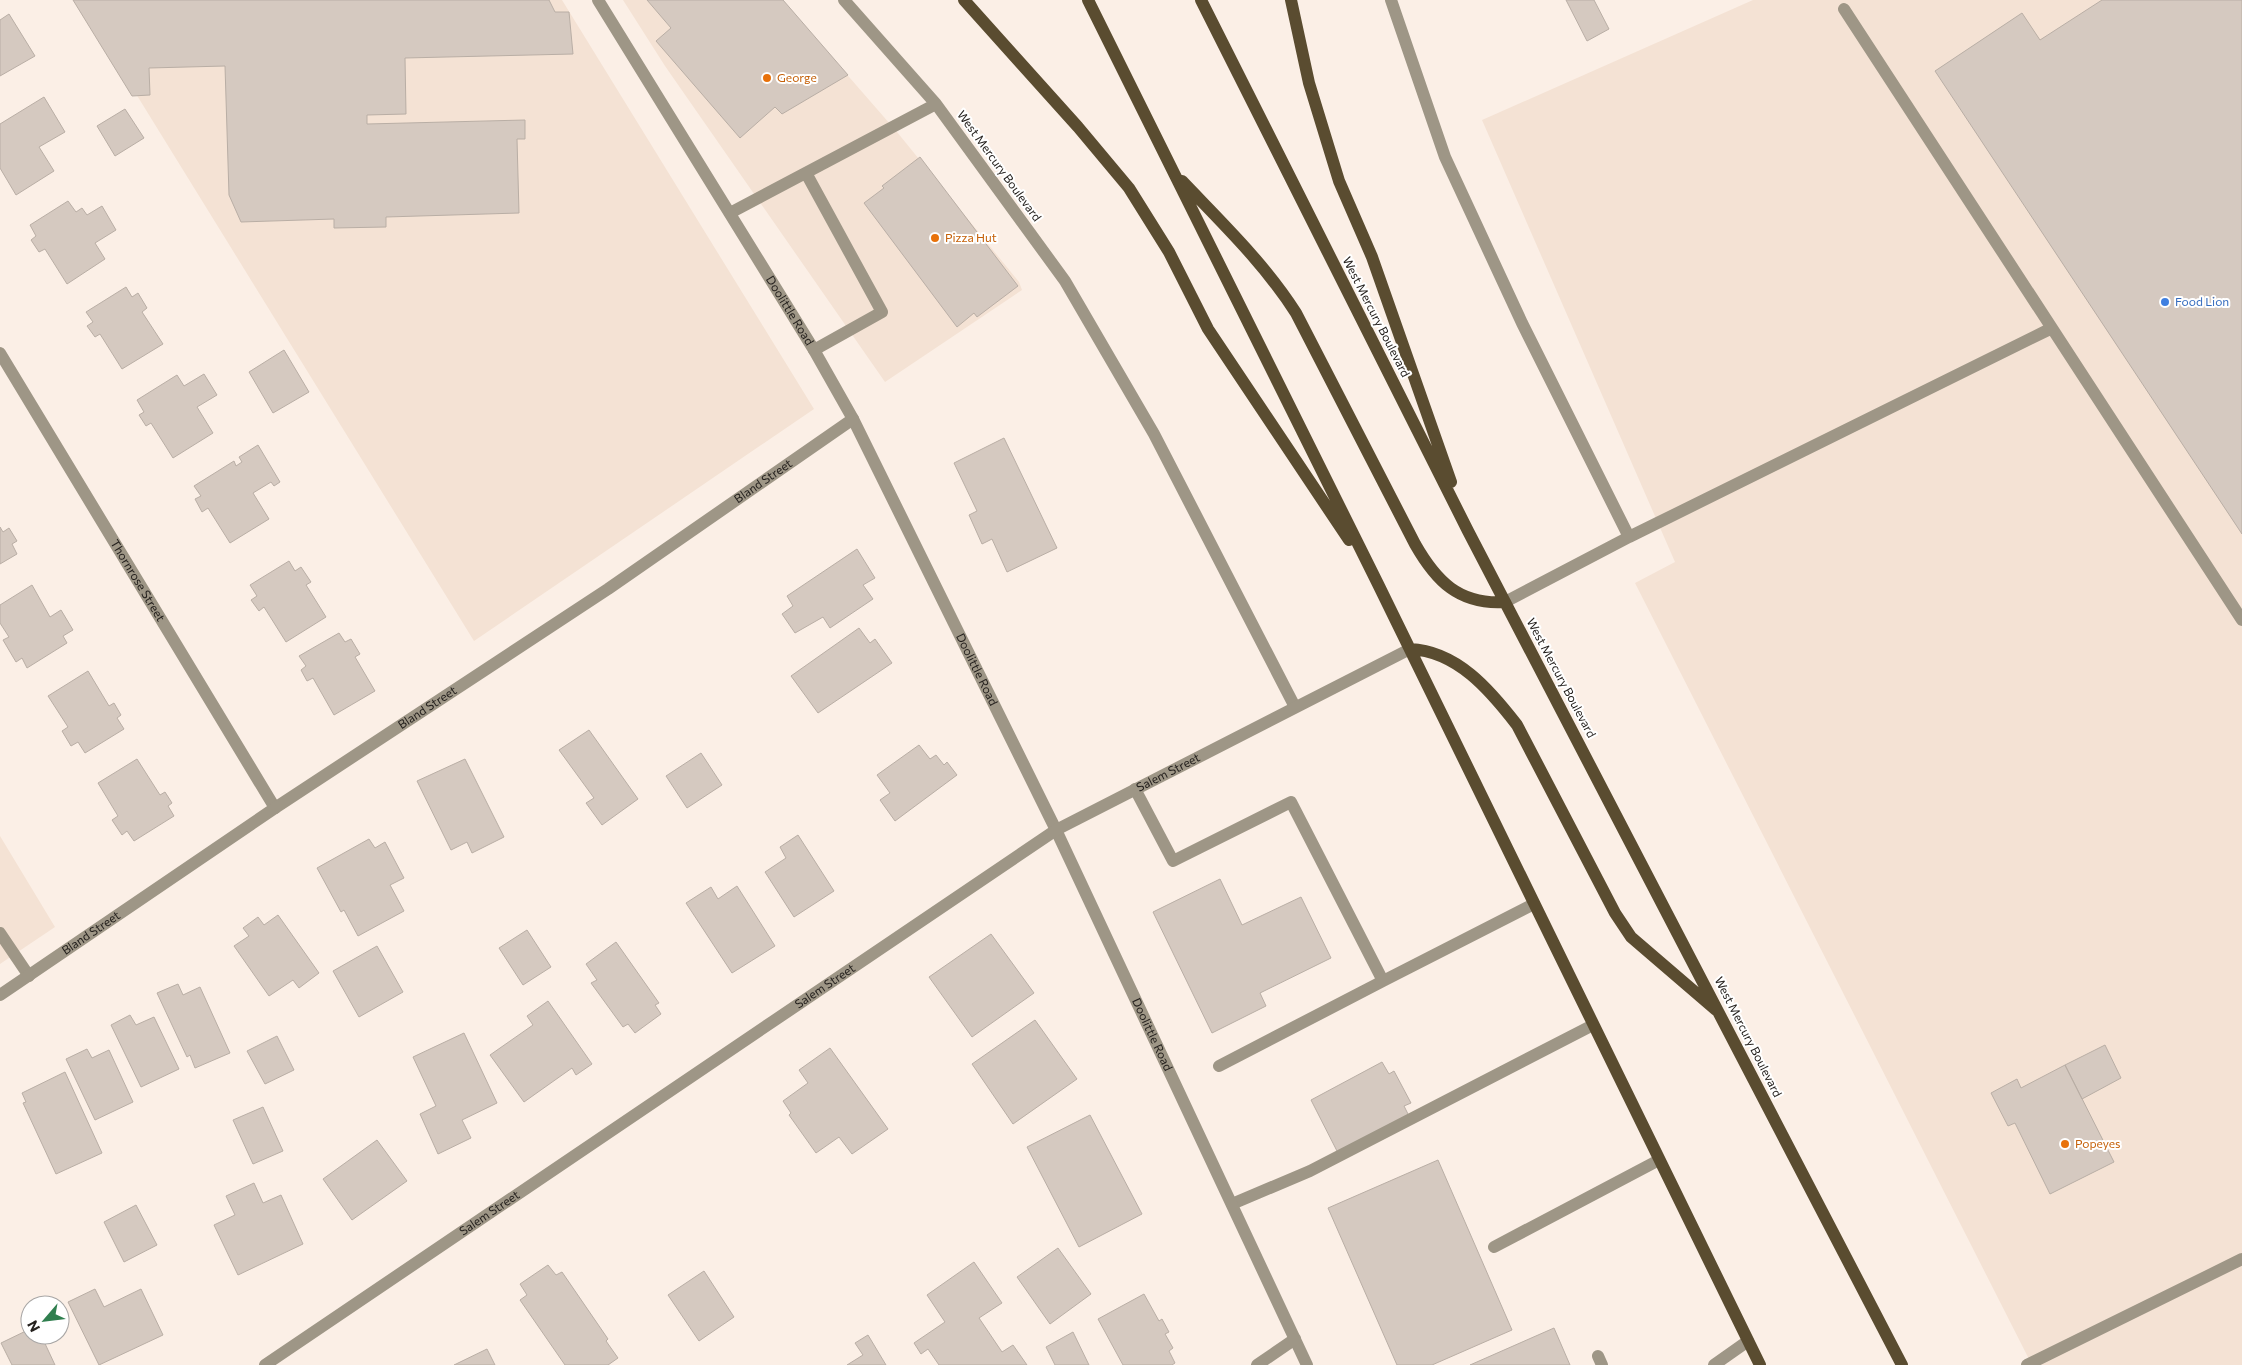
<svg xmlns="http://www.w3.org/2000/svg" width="2242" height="1365" viewBox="0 0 2242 1365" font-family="Commissioner,sans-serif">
<rect width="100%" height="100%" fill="#fbefe6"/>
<path fill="#f4e2d4" d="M 78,0 L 562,0 L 814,409 L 474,641 Z
M 623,0 L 782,0 L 897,132 L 1019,282 L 1022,290 L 885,382 L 665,66 Z
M 1753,0 L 2242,0 L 2242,1365 L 2032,1365 L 1635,583 L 1675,562 L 1482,120 Z
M 0,836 L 55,927 L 0,964 Z"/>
<path fill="#d5c9c0" stroke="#b9aea5" d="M 73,0 L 549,0 L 555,12 L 569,12 L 573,54 L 405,58 L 406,114 L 367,115 L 367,124 L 525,120 L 525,139 L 517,139 L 519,213 L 386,217 L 386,227 L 334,228 L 334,219 L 241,222 L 229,195 L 225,66 L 149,68 L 150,95 L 132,96 Z
M 647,0 L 783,0 L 848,75 L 782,114 L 775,107 L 740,138 L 656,41 L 671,28 Z
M 1566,0 L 1594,0 L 1609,29 L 1587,41 Z
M 2102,0 L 2242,0 L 2242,534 L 1935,71 L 2022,13 L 2040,40 Z
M 9,14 L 35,56 L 0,76 L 0,20 Z
M 44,97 L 65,132 L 39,147 L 54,171 L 16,195 L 0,168 L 0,124 Z
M 125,109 L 144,138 L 115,156 L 97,126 Z
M 920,157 L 1018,286 L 977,317 L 974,313 L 957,327 L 864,203 L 884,188 L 882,186 Z
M 68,201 L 76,212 L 82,208 L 87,215 L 102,206 L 116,230 L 95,243 L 105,259 L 67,284 L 45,249 L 39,252 L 31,240 L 36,236 L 30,225 Z
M 126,287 L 132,297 L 138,293 L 147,308 L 142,312 L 163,344 L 122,369 L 100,334 L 95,337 L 87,326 L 93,322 L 86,312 Z
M 284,350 L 309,392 L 273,413 L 249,372 Z
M 204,374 L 217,395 L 197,407 L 213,433 L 173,458 L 151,423 L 146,426 L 139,415 L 144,412 L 137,400 L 177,375 L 184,386 Z
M 1004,438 L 1057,548 L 1007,572 L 992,539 L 982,544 L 969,515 L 977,511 L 954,463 Z
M 258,445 L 280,482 L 274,486 L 271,482 L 253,493 L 269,519 L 230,543 L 208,508 L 202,512 L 195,499 L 201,496 L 194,486 L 234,461 L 236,466 L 242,462 L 239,457 Z
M 0,527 L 3,532 L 9,528 L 17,541 L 12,544 L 17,554 L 0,564 Z
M 857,549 L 875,578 L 863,585 L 873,599 L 830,628 L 823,617 L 795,633 L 782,614 L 793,606 L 787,596 Z
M 289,561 L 295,571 L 301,567 L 311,582 L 306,585 L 326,617 L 286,642 L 264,607 L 259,611 L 251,600 L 257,596 L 250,585 Z
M 32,585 L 50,617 L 61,610 L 73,630 L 63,636 L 67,643 L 27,668 L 22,658 L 16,662 L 3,640 L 9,637 L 0,623 L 0,605 Z
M 859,628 L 870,643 L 875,639 L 892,663 L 818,713 L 791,676 Z
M 339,633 L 345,642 L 351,639 L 360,654 L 355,657 L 375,691 L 334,715 L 313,678 L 307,681 L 301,670 L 306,666 L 299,656 Z
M 88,671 L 109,706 L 114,703 L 121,715 L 117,718 L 124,729 L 85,753 L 78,742 L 71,746 L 62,731 L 68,727 L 48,696 Z
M 589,730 L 638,799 L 602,825 L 586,803 L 594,798 L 559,750 Z
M 919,745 L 930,759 L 936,755 L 944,765 L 947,762 L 957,775 L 895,821 L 880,800 L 890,793 L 877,775 Z
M 701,753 L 722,785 L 687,808 L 666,776 Z
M 137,759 L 160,795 L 165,792 L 172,803 L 168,806 L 174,816 L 134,841 L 127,831 L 122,835 L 112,820 L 118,816 L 98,783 Z
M 465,759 L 504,837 L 472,853 L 467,842 L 451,850 L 417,781 Z
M 798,835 L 834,891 L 794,917 L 765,872 L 786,858 L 780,847 Z
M 369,839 L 375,848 L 385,842 L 404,878 L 390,885 L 404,911 L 358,936 L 344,910 L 341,912 L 317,868 Z
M 1220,879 L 1242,925 L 1301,897 L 1331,958 L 1260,993 L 1266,1006 L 1212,1033 L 1153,912 Z
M 737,886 L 775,946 L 732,973 L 686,903 L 711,887 L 718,899 Z
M 278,915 L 319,973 L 299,988 L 293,980 L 269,996 L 234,946 L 249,936 L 243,928 L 258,917 L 264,925 Z
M 527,930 L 551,967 L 523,985 L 499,948 Z
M 991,934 L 1034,993 L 972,1037 L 929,977 Z
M 616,942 L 659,1003 L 655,1005 L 661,1014 L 635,1033 L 628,1024 L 623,1027 L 591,983 L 597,980 L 586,964 Z
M 377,946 L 403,992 L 359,1017 L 333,971 Z
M 178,984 L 183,995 L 200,987 L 230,1053 L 195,1068 L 190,1055 L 187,1057 L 157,993 Z
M 548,1001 L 592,1064 L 576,1075 L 572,1068 L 524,1102 L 490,1055 L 533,1025 L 527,1016 Z
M 130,1015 L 136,1025 L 154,1017 L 179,1069 L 141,1087 L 111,1025 Z
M 1035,1020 L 1077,1079 L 1013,1124 L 972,1064 Z
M 464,1033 L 497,1103 L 462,1120 L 471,1138 L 438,1154 L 420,1114 L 436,1106 L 413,1057 Z
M 277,1036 L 294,1070 L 265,1084 L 247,1051 Z
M 2105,1045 L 2121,1078 L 2082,1099 L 2065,1065 Z
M 830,1048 L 888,1129 L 852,1154 L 839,1137 L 816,1153 L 789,1115 L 791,1113 L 783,1101 L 808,1083 L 799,1070 Z
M 87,1049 L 92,1058 L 109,1050 L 133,1102 L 95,1120 L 66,1059 Z
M 1382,1062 L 1389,1074 L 1394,1071 L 1411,1103 L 1404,1106 L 1409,1116 L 1338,1153 L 1311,1100 Z
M 2065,1065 L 2114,1162 L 2050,1194 L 2015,1123 L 2008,1126 L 1991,1093 L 2017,1079 L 2021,1088 Z
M 65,1072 L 102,1153 L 56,1174 L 23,1103 L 26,1102 L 22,1093 Z
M 263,1107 L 283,1151 L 253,1164 L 233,1120 Z
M 1090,1115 L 1142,1214 L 1079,1247 L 1027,1147 Z
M 377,1140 L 407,1181 L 352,1220 L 323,1179 Z
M 1438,1160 L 1512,1330 L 1432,1365 L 1397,1365 L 1328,1208 Z
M 254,1183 L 263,1203 L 281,1195 L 303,1244 L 238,1275 L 214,1225 L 235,1215 L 226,1196 Z
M 136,1205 L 157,1245 L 124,1262 L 104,1222 Z
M 1058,1248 L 1091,1294 L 1050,1324 L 1017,1277 Z
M 974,1262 L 1002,1303 L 979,1318 L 1002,1352 L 1013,1345 L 1027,1365 L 939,1365 L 928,1349 L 921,1354 L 914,1343 L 945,1322 L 927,1295 Z
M 548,1265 L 556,1275 L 562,1272 L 608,1339 L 606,1341 L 618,1358 L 608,1365 L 565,1365 L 520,1300 L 527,1295 L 520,1284 Z
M 704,1271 L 734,1317 L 699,1341 L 668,1295 Z
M 95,1289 L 104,1307 L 141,1289 L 163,1335 L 99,1365 L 68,1302 Z
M 1144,1294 L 1159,1321 L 1162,1319 L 1169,1332 L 1165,1334 L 1173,1348 L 1169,1351 L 1175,1363 L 1172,1365 L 1123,1365 L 1098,1319 Z
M 1554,1328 L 1570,1365 L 1470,1365 Z
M 30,1329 L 30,1335 L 41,1335 L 55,1365 L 12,1365 L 1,1343 Z
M 1073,1332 L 1089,1365 L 1055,1365 L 1046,1347 Z
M 868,1335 L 886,1365 L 847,1365 L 863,1355 L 855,1343 Z
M 487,1349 L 495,1365 L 454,1365 Z"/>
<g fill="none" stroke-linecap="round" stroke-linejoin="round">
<path stroke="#9e9686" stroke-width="12" d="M 844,0 L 936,104 L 1065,281 L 1154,434 L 1295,707
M 1391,0 L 1445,157 L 1522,323 L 1629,537
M 1844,9 L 2242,620
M 806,173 L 882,312 L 814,350
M 730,213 L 936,104
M 1505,602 L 1629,537 L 2050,329
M 1135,789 L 1173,861 L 1291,802 L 1383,981 L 1534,904
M 0,933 L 29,976
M 1219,1066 L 1383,981
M 1232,1204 L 1310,1171 L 1593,1025
M 1494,1247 L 1659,1160
M 1598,1356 L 1602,1365
M 1714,1365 L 1748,1341
M 2027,1365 L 2242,1259"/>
<g stroke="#9e9686" stroke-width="12">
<path id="s1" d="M 598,0 L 814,350 L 853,419 L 1056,830 L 1307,1365"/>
<path id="s2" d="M 0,353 L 275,808"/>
<path id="s3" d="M 0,995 L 275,808 L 608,589 L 853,419"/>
<path id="s4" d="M 265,1365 L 1056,830 L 1410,649"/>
<path d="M 1257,1365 L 1295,1339"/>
</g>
<path stroke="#5a4c30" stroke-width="12" d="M 964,0 L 1078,127 L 1129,188 L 1169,252 L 1208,329 L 1349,540
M 1088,0 L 1378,584 L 1760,1365
M 1201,0 L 1468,531 L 1902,1365
M 1291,0 L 1309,83 L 1339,181 L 1372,257 L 1451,482
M 1182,181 C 1222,223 1264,263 1296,313 L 1415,544 C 1436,581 1459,605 1505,602
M 1410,649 C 1457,651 1490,690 1517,725 L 1615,913 L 1631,937 L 1716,1010"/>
</g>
<g fill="#e8710a" stroke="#fff" stroke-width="2">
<circle cx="767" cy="78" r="5"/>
<circle cx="935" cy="238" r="5"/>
<circle cx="2065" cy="1144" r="5"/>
</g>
<circle fill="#3f7fe0" stroke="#fff" stroke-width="2" cx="2165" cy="302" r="5"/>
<g text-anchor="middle" stroke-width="4" stroke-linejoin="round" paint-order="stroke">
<g font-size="12" fill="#c56008" stroke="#fff" text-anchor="start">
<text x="777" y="82">George</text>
<text x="945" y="242">Pizza Hut</text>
<text x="2075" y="1148">Popeyes</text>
</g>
<g font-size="12" fill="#25211e" stroke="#fff">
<text transform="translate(999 166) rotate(54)" y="4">West Mercury Boulevard</text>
<text dy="4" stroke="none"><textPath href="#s1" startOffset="365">Doolittle Road</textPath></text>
<text transform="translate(1376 317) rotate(63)" y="4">West Mercury Boulevard</text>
<text dy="4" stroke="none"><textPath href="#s3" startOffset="920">Bland Street</textPath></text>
<text dy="4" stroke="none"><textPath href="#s2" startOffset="266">Thornrose Street</textPath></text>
<text dy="4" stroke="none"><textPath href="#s1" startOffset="770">Doolittle Road</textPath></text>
<text transform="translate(1561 678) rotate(62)" y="4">West Mercury Boulevard</text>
<text dy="4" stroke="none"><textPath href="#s3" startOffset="515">Bland Street</textPath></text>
<text dy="4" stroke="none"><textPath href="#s4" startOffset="1081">Salem Street</textPath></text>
<text dy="4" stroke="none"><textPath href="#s3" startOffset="110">Bland Street</textPath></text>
<text dy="4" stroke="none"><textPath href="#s4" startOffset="676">Salem Street</textPath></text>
<text dy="4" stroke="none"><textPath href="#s1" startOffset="1175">Doolittle Road</textPath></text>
<text transform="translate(1748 1037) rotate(63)" y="4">West Mercury Boulevard</text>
<text dy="4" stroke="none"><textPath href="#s4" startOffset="271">Salem Street</textPath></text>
</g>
<g font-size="12" fill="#366cbe" stroke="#fff" text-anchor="start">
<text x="2175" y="306">Food Lion</text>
</g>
</g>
<g transform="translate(45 1320) rotate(242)"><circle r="24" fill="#ffffff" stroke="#a8a6a5"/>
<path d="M0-4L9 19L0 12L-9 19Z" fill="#307f4f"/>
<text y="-8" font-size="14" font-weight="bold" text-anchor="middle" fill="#25211e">N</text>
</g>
</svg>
